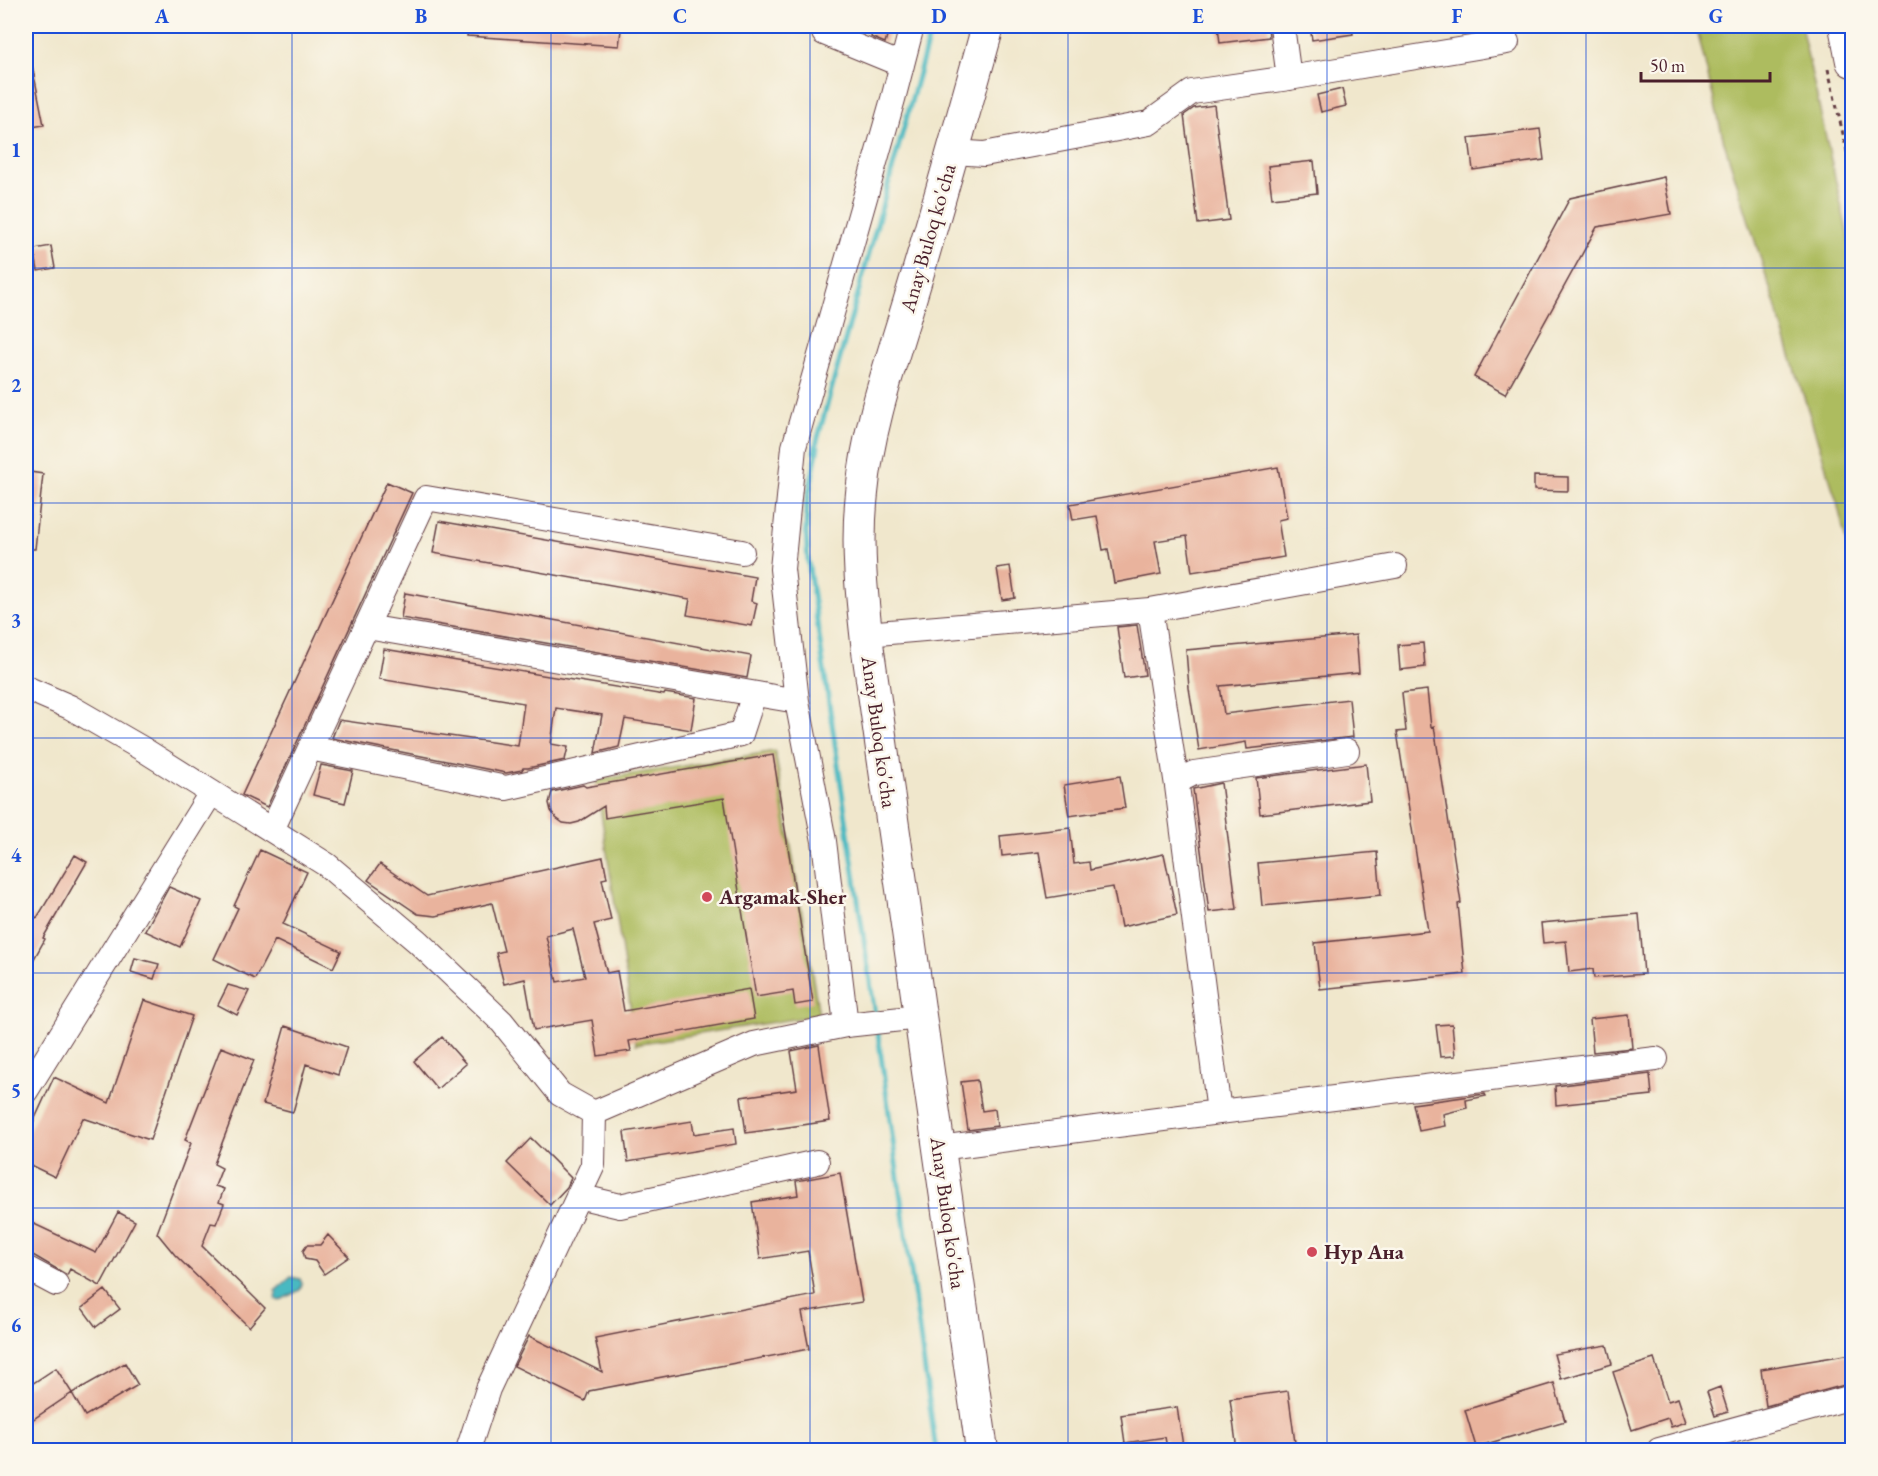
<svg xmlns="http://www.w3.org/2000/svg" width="1878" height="1476" viewBox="0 0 1878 1476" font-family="'EB Garamond',serif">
<rect width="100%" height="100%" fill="#fbf7ec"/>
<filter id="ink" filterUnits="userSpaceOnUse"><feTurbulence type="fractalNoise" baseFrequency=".0167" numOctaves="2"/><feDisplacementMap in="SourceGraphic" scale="12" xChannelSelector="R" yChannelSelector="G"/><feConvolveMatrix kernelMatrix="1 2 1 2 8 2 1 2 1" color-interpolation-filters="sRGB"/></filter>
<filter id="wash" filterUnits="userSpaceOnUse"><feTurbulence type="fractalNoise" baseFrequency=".008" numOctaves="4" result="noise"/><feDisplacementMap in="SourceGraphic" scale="24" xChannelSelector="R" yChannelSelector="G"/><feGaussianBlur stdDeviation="1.35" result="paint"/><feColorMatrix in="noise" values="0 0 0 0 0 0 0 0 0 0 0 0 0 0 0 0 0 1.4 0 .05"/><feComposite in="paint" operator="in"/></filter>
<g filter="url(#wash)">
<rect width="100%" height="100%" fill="#f0e7cc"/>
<path fill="#adbc5f" stroke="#7c6e45" stroke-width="1.5" d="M 1696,26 L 1801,26 L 1852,253 L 1852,567 L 1837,502 L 1724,142 Z
M 775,751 L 819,1015 L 636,1044 L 596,780 Z"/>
<path fill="#4ab9c1" stroke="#4a6c76" stroke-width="1.5" d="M 291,1277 L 300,1279 L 302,1284 L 300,1290 L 279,1301 L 276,1299 L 277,1293 L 275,1291 Z"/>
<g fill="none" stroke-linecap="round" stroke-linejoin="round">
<path stroke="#4ab9c1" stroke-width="5" d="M 875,1015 L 808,561 L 806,531 L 807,503 L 818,447 L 814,452 L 932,26
M 877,1027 L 936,1450"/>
</g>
<g id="blocks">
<path fill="#e9b39d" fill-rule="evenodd" d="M 468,26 L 555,26 L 621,30 L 619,46 L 467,36 Z
M 874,26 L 890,26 L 885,43 L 871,37 Z
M 1218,26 L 1268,26 L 1269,37 L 1220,43 Z
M 1310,26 L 1352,26 L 1353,34 L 1312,40 Z
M 32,65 L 44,125 L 26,128 L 26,66 Z
M 1342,89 L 1346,106 L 1321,112 L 1317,95 Z
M 1214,105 L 1229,220 L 1198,224 L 1184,115 L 1194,108 Z
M 1540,129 L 1544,160 L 1473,170 L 1469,138 Z
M 1314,161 L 1317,193 L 1272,198 L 1268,166 Z
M 1664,177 L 1671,214 L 1597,227 L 1505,394 L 1474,377 L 1570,198 Z
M 51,246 L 55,268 L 38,271 L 34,249 Z
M 1278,467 L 1287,518 L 1278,520 L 1284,557 L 1192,572 L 1187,536 L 1155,541 L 1161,574 L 1114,583 L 1108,549 L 1103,550 L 1097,516 L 1073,520 L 1070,504 Z
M 30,472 L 43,474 L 35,549 L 26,549 L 26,511 Z
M 1534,476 L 1568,477 L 1568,491 L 1534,490 Z
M 387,482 L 412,493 L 267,807 L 242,795 Z
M 439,521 L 755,577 L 751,601 L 757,603 L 752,626 L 687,615 L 690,599 L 433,553 Z
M 1010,566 L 1015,598 L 1002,600 L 997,568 Z
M 405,593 L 751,656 L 747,678 L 401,618 Z
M 1137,625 L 1145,675 L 1124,678 L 1117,627 Z
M 1356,635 L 1359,673 L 1220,686 L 1224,714 L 1349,699 L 1353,737 L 1247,749 L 1246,742 L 1199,750 L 1189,688 L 1186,650 Z
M 1423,643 L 1425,667 L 1400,670 L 1398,645 Z
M 384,649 L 664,695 L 665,693 L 696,698 L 691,730 L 625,719 L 619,747 L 595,753 L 602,715 L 556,708 L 551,744 L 568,747 L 565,760 L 528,768 L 523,768 L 522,770 L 506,773 L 332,738 L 339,720 L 518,746 L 524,703 L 379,679 Z
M 1427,690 L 1431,727 L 1434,726 L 1461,903 L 1458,904 L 1465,974 L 1320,989 L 1315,943 L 1428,931 L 1397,732 L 1406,731 L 1402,693 Z
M 773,755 L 813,1002 L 795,1005 L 793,991 L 756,997 L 724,798 L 605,818 L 604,806 L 579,822 L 571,824 L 563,823 L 556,818 L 551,811 L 549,803 L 552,792 L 583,785 L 586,787 Z
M 1366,764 L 1370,801 L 1260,814 L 1256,778 Z
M 321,765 L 353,771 L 345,803 L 313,795 Z
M 1120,776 L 1125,808 L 1069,816 L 1064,785 Z
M 1221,783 L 1237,909 L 1209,912 L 1193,789 Z
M 1070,828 L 1074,864 L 1089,862 L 1090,870 L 1164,854 L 1177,915 L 1121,927 L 1113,887 L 1047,898 L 1039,852 L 1002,856 L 1000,836 Z
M 260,850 L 307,872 L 283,924 L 341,951 L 333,968 L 275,940 L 255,979 L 214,959 L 238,908 L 234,906 Z
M 1377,852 L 1381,895 L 1262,906 L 1258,863 Z
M 75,855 L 87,862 L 43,938 L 45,939 L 26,973 L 26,911 L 37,918 Z
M 603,857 L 607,878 L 602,879 L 611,920 L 594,924 L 607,973 L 617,971 L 624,1011 L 749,989 L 754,1019 L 629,1041 L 631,1051 L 598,1056 L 592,1020 L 534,1030 L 525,979 L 504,984 L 496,953 L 504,951 L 492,903 L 436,916 L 418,914 L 368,880 L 380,864 L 427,896 ZM 573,929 L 585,977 L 557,982 L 546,936 Z
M 169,887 L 201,901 L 180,947 L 145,931 Z
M 1639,914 L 1644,974 L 1594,978 L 1593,969 L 1569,972 L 1566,941 L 1543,943 L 1541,923 Z
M 135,958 L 159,964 L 154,979 L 131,972 Z
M 228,985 L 249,991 L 237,1015 L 218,1005 Z
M 144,1000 L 192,1016 L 150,1140 L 83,1118 L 55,1177 L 26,1163 L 26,1138 L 54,1077 L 109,1103 Z
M 1629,1015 L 1632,1048 L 1593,1052 L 1590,1019 Z
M 1452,1024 L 1455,1056 L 1440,1057 L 1436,1025 Z
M 285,1026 L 347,1047 L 338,1075 L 306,1064 L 293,1112 L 263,1104 Z
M 442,1037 L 466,1064 L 437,1089 L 414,1061 Z
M 819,1045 L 830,1121 L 746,1133 L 741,1097 L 797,1089 L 791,1051 Z
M 221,1047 L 254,1060 L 214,1164 L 222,1168 L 215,1186 L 224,1189 L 219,1202 L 224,1204 L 216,1224 L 211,1223 L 202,1246 L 265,1308 L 249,1327 L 175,1255 L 157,1233 L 191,1143 L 185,1140 Z
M 1650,1074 L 1652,1095 L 1556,1105 L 1555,1086 Z
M 977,1080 L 982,1111 L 995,1109 L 997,1126 L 968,1130 L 961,1082 Z
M 1485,1094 L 1486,1096 L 1466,1100 L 1467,1108 L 1443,1114 L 1445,1126 L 1419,1131 L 1413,1104 Z
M 692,1121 L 694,1134 L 734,1128 L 736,1144 L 628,1162 L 624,1132 Z
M 531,1138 L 571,1178 L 567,1187 L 550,1205 L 507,1163 Z
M 840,1173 L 862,1302 L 802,1312 L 809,1349 L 589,1391 L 585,1401 L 514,1366 L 529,1336 L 602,1372 L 595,1338 L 815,1295 L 808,1251 L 760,1259 L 752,1202 L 798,1195 L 796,1181 Z
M 118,1212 L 135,1221 L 100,1286 L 70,1269 L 67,1275 L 33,1255 L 26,1254 L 26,1232 L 30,1222 L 96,1253 Z
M 328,1235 L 349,1257 L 324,1274 L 315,1261 L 305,1259 L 303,1251 L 307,1245 L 320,1245 Z
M 105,1290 L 120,1309 L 96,1327 L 82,1308 Z
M 1607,1345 L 1612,1364 L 1561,1379 L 1554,1354 Z
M 1852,1354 L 1852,1383 L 1766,1406 L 1761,1369 Z
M 1654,1359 L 1668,1401 L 1678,1398 L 1686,1422 L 1671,1427 L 1668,1418 L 1632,1430 L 1613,1372 Z
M 125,1363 L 138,1385 L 85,1416 L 72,1393 Z
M 56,1368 L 72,1393 L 26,1424 L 26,1388 Z
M 1554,1383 L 1565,1421 L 1476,1447 L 1465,1410 Z
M 1720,1387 L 1728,1412 L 1715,1416 L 1707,1392 Z
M 1288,1391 L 1296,1450 L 1237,1450 L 1230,1399 Z
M 1177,1407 L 1183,1446 L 1167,1448 L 1165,1437 L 1125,1443 L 1121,1415 Z"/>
</g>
</g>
<g filter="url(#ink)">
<use href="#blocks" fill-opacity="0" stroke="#633d43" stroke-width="1.5"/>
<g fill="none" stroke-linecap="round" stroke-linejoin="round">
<defs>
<path id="minor" d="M 825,26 L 824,33 L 902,65
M 1282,26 L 1289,78
M 953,152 L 984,154 L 1149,123 L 1192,92 L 1289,78 L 1507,42
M 1150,610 L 1177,786
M 367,627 L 797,701
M 866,634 L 1150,610 L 1395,566
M 26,688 L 70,707 L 141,748 L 327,865 L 417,941 L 502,1022 L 560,1094 L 594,1113 L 754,1044 L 846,1025 L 920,1017
M 310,748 L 506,788 L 741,734 L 754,694
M 272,830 L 426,498 L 742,552
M 846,1025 L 824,841 L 797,701 L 782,569 L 794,447 L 893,99 L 912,26
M 26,1091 L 211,793
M 1219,1112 L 1177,786 L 1182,779 L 1194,773 L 1347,751
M 939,1148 L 1219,1112 L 1656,1059
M 578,1196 L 620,1206 L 817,1162
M 26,1268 L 56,1284
M 468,1450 L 488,1389 L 593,1165 L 594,1113
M 1659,1450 L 1852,1397"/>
<path id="major" d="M 1845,26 L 1852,61
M 982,1450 L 868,651 C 862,598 856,547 862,493 C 868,426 892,360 911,296 C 938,206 963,116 988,26"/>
</defs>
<use href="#minor" stroke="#633d43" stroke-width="26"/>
<use href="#major" stroke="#633d43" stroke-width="34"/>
<path stroke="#633d43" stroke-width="3" stroke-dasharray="4.5 4.5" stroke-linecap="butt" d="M 1828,69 L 1852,173"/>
<use href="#minor" stroke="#fff" stroke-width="24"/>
<use href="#major" stroke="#fff" stroke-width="32"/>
</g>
</g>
<path fill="none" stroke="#1d4ed8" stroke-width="1.5" stroke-opacity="0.55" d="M 292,26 L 292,1450M 551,26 L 551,1450M 810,26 L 810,1450M 1068,26 L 1068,1450M 1327,26 L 1327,1450M 1586,26 L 1586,1450M 26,268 L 1852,268M 26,503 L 1852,503M 26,738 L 1852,738M 26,973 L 1852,973M 26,1208 L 1852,1208"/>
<g fill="#d1495b" stroke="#fbf7ec" stroke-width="2">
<circle cx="707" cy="897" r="6"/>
<circle cx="1312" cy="1252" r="6"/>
</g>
<g text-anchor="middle" stroke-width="5" stroke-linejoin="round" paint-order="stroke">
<g font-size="21" fill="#4a1f2b" stroke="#fbf7ec">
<text transform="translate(928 238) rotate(-74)" y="7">Anay Buloq ko'cha</text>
<text transform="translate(879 732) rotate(82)" y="7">Anay Buloq ko'cha</text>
<text transform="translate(948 1213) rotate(82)" y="7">Anay Buloq ko'cha</text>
</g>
<g font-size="21" font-weight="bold" fill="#4a1f2b" stroke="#fbf7ec" text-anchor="start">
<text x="719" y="904">Argamak-Sher</text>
<text x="1324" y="1259">Нур Ана</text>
</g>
</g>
<rect width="1878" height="1476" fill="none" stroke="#fbf7ec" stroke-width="66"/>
<path d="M1641 72v9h129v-9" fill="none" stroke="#4a1f2b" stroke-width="3"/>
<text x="1650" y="72" font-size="18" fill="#4a1f2b" stroke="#fbf7ec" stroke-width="4.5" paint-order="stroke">50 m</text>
<rect x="33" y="33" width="1812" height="1410" fill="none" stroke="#1d4ed8" stroke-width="2"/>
<g font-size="20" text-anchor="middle" font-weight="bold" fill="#1d4ed8">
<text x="162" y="23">A</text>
<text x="421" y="23">B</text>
<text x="680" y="23">C</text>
<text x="939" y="23">D</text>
<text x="1198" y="23">E</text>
<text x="1457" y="23">F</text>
<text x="1716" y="23">G</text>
<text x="16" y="157">1</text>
<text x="16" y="392">2</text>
<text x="16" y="627">3</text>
<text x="16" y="862">4</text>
<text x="16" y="1097">5</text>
<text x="16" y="1332">6</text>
</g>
</svg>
